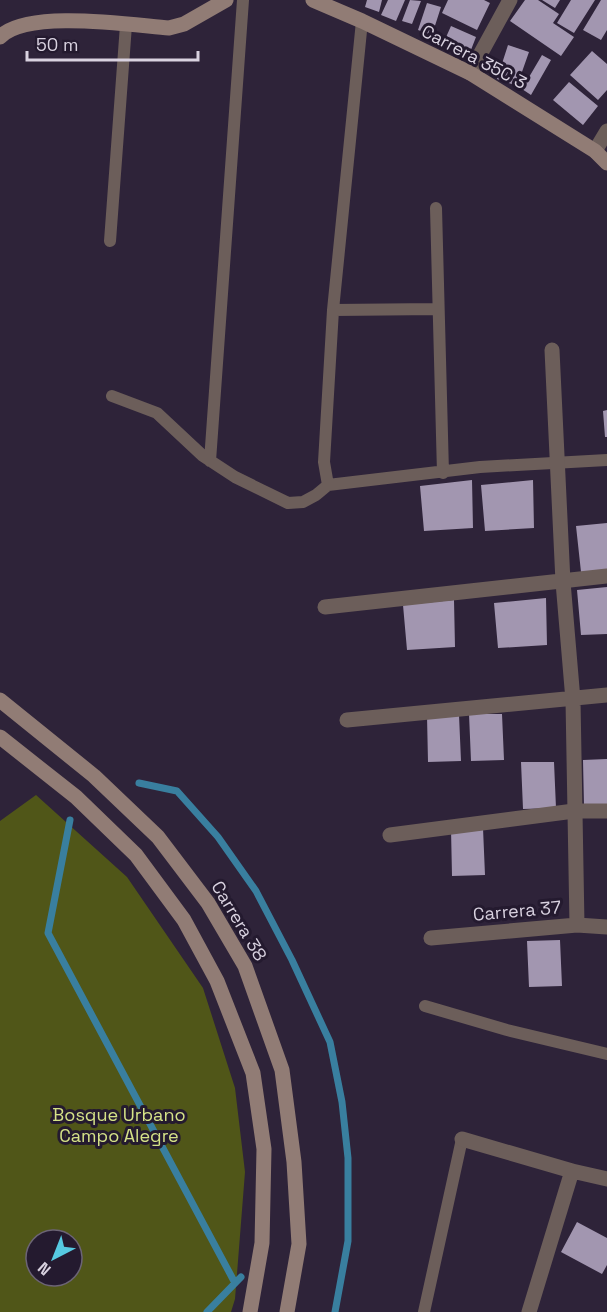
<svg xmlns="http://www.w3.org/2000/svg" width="607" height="1312" viewBox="0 0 607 1312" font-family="'Space Grotesk',sans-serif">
<rect width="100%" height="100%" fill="#2e2339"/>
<path fill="#505618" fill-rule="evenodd" d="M 36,795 L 127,877 L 203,988 L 235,1088 L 245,1172 L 235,1299 L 231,1312 L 0,1312 L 0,821 ZM 36,1240 L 72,1240 L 72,1276 L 36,1276 Z"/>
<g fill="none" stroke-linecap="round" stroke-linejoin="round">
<path stroke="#397f9f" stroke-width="7" d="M 139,783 L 177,791 L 218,837 L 256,891 L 292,960 L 330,1042 L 342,1102 L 348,1158 L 348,1241 L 335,1312
M 70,820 L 48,933 L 235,1283
M 207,1312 L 241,1277"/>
</g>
<path fill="#a296b0" d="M 367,0 L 382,0 L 379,12 L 365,7 Z
M 388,0 L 405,0 L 396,21 L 381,15 Z
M 410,0 L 421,1 L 412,24 L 402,21 Z
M 448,0 L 484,0 L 490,3 L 477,30 L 442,13 Z
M 525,0 L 538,0 L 559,14 L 553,23 L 574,37 L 561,56 L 510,21 Z
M 542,0 L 560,0 L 555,8 Z
M 571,0 L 595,0 L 574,33 L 557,23 Z
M 601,0 L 607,0 L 607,30 L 601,40 L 583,30 Z
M 427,3 L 441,7 L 432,35 L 418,30 Z
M 451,26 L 476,37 L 469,55 L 443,44 Z
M 508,45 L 529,52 L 517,86 L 497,79 Z
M 592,51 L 607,64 L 607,90 L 598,100 L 570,75 Z
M 542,55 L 551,60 L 531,95 L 522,89 Z
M 569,82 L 598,106 L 583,125 L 553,100 Z
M 607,410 L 607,437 L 605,437 L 603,411 Z
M 472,480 L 473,528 L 424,531 L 420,486 Z
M 533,480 L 534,528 L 485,531 L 481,485 Z
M 607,523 L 607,570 L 581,572 L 576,526 Z
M 607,587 L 607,634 L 581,635 L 577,590 Z
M 546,598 L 547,645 L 498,648 L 494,603 Z
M 454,600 L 455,647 L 407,650 L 403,605 Z
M 469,714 L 502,714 L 504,760 L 471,761 Z
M 459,715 L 461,761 L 428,762 L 427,716 Z
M 607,759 L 607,805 L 584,806 L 583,760 Z
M 521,762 L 554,762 L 556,808 L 523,809 Z
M 483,828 L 485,875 L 452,876 L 451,829 Z
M 560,940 L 562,986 L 529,987 L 527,941 Z
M 577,1222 L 607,1238 L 607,1265 L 602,1274 L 561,1252 Z"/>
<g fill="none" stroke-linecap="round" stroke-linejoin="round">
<path stroke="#6c5e5a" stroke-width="12" d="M 436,208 L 443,473
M 110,241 L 126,25
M 333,310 L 438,309
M 112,396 L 157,413 L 203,456 L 235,477 L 288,503 L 303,502 L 316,495 L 328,485 L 480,467 L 607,460
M 210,461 L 243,0
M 328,485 L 324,462 L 333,310 L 362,21
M 425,1006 L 507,1030 L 607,1054
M 424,1312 L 462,1139"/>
<path stroke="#6c5e5a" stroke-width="15" d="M 470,73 L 510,0
M 595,151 L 607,131
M 552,350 L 563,582 L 573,700 L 577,925
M 325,607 L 607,576
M 347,720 L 607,695
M 390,835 L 574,811 L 607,811
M 431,938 L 577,925 L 607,927
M 462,1139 L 572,1171 L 607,1179
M 529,1312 L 572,1171"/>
<path stroke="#917c75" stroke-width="15" d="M 313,0 L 362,21 L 470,73 L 595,151 L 607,163
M 0,37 C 27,9 131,25 169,28 L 184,24 L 226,0
M 0,700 L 94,776 L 158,837 L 208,903 L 245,966 L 282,1070 L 294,1162 L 299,1244 L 287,1312
M 0,737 L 76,797 L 136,855 L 184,920 L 217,981 L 253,1073 L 264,1149 L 262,1243 L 250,1312"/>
</g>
<g text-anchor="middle" stroke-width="6" stroke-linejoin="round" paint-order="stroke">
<g font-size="18" fill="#d9d2e0" stroke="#241a2f">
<text transform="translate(474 57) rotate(28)" y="6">Carrera 35C 3</text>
<text transform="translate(517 911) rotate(-5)" y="6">Carrera 37</text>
<text transform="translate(239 921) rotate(59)" y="6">Carrera 38</text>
</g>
<g font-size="18" fill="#d5e287" stroke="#241a2f">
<text x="119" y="1121">Bosque Urbano<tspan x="119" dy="21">Campo Alegre</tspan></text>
</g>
</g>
<g transform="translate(54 1258) rotate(222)"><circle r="28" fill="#241a2f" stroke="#6c6476" stroke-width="1.5"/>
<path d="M0-4.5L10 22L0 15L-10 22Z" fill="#56c9e1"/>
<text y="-9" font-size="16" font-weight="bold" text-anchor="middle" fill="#d9d2e0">N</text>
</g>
<path d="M27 51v9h171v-9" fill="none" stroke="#d9d2e0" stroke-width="3"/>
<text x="36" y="51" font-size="18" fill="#d9d2e0" stroke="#241a2f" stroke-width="4.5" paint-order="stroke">50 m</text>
</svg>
